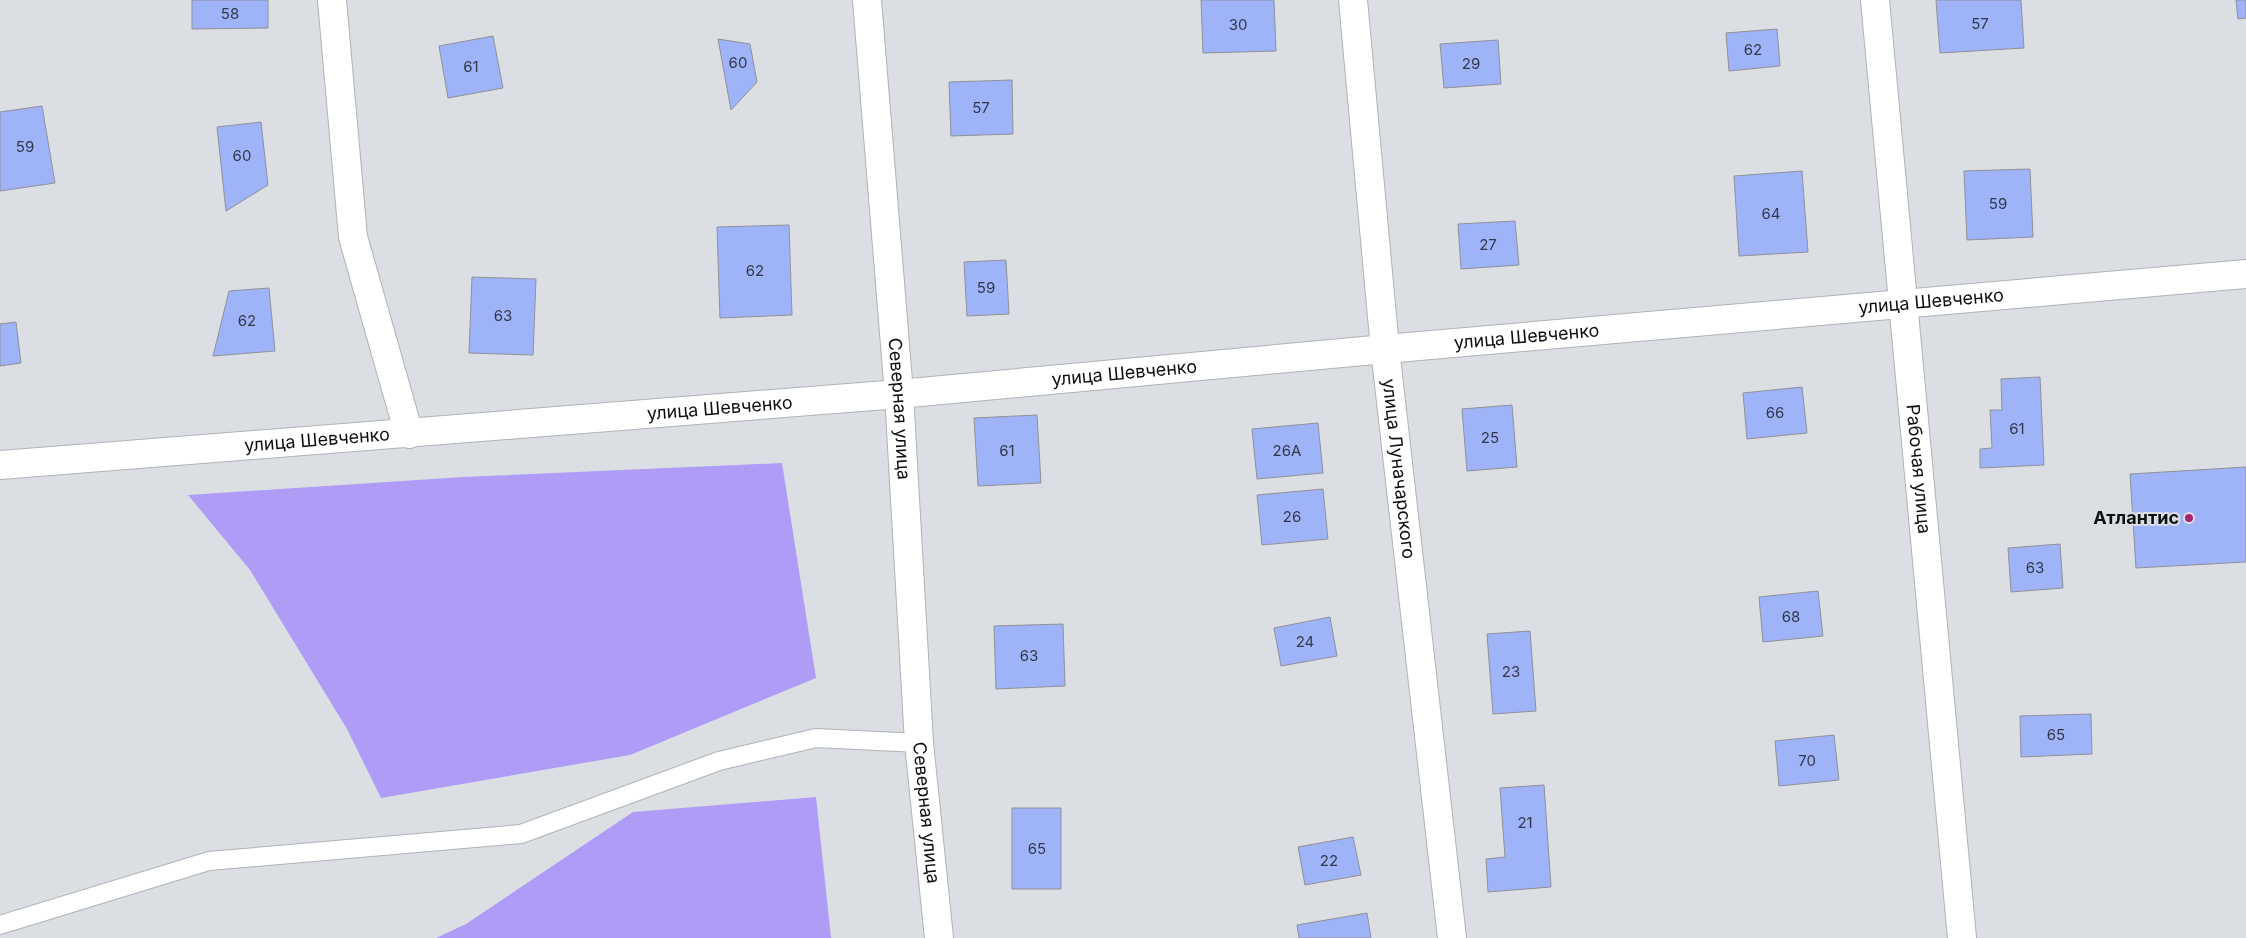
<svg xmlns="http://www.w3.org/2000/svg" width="2246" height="938" viewBox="0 0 2246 938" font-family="Inter,sans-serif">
<rect width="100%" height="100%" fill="#dbdfe4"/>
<path fill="#ae9cf6" d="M 782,463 L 816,678 L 630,755 L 381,798 L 347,729 L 250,570 L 188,495 L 463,477 Z
M 816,797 L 831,938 L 436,938 L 466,924 L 633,812 Z"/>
<path fill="#9fb3f9" stroke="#909196" d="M 192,0 L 268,0 L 268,28 L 192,29 Z
M 1201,0 L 1274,0 L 1276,51 L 1203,53 Z
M 1936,0 L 2021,0 L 2024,48 L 1940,53 Z
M 2236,0 L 2246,0 L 2246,18 L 2238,19 Z
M 1777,29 L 1780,66 L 1729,71 L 1726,33 Z
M 493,36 L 503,88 L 448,98 L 439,46 Z
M 718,39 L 750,44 L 757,82 L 731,110 Z
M 1498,40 L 1501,84 L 1444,88 L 1440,44 Z
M 1012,80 L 1013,134 L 951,136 L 949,82 Z
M 42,106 L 55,183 L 0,191 L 0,112 Z
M 261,122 L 268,185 L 226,211 L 217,127 Z
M 2030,169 L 2033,237 L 1967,240 L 1964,171 Z
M 1802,171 L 1808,252 L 1739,256 L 1734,176 Z
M 1515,221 L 1519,265 L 1461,269 L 1458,224 Z
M 789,225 L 792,315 L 720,318 L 717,227 Z
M 1006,260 L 1009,314 L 967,316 L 964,262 Z
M 472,277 L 536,279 L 533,355 L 469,353 Z
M 269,288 L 275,351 L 213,356 L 229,291 Z
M 16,322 L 21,363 L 0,366 L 0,324 Z
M 2040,377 L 2044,465 L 1980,468 L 1980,449 L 1992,448 L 1990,410 L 2002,410 L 2001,379 Z
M 1802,387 L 1807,433 L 1747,439 L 1743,393 Z
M 1512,405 L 1517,467 L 1467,471 L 1462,409 Z
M 1037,415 L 1041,483 L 978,486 L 974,418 Z
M 1318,423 L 1323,473 L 1257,479 L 1252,429 Z
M 2246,467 L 2246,562 L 2136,568 L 2130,474 Z
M 1323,489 L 1328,539 L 1262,545 L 1257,495 Z
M 2060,544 L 2063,588 L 2011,592 L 2008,548 Z
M 1818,591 L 1823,636 L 1763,642 L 1759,597 Z
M 1330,617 L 1337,656 L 1281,666 L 1274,628 Z
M 1063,624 L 1065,686 L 996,689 L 994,626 Z
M 1530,631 L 1536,711 L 1493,714 L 1487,634 Z
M 2091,714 L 2092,754 L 2021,757 L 2020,716 Z
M 1834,735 L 1839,780 L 1779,786 L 1775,741 Z
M 1544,785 L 1551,887 L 1488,892 L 1486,859 L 1505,857 L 1500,788 Z
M 1012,808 L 1061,808 L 1061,889 L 1012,889 Z
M 1353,837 L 1361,875 L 1305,885 L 1298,847 Z
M 1367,913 L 1371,938 L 1299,938 L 1297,925 Z"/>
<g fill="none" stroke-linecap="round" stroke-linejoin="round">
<defs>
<path id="service" d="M 0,925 L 209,861 L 521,834 L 719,761 L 816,738 L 919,743"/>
<g id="minor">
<path d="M 332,0 L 353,237 L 409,434"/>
<path id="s1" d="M 867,0 L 899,394 L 919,743 L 939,938"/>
<path id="s2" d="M 1353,0 L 1385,349 L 1452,938"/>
<path id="s3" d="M 1875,0 L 1962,938"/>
<path id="s4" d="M 0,465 L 899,394 L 1385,349 L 2246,274"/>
</g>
</defs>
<use href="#service" stroke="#afb2b7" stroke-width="20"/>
<use href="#minor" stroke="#afb2b7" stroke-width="30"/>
<use href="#service" stroke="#fff" stroke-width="18"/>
<use href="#minor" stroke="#fff" stroke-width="28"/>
</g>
<circle fill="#a8246f" stroke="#dbdfe4" stroke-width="2" cx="2189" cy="518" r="5"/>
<g text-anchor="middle" stroke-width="4" stroke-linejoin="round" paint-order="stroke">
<g font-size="15" fill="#32384a">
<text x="230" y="19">58</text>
<text x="1980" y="29">57</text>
<text x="1238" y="30">30</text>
<text x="1753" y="55">62</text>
<text x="738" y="68">60</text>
<text x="1471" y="69">29</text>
<text x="471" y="72">61</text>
<text x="981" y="113">57</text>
<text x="25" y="152">59</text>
<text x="242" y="161">60</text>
<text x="1998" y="209">59</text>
<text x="1771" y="219">64</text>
<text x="1488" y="250">27</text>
<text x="755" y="276">62</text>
<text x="986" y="293">59</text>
<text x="503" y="321">63</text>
<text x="247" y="326">62</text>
<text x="1775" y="418">66</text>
<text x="2017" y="434">61</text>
<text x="1490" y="443">25</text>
<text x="1007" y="456">61</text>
<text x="1287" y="456">26А</text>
<text x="1292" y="522">26</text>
<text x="2035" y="573">63</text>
<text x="1791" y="622">68</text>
<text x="1305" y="647">24</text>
<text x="1029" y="661">63</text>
<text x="1511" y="677">23</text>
<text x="2056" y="740">65</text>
<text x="1807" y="766">70</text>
<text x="1525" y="828">21</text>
<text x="1037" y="854">65</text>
<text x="1329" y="866">22</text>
</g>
<g font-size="18" fill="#0e0f10" stroke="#dbdfe4">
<text dy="6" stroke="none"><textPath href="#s4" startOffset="1938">улица Шевченко</textPath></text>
<text dy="6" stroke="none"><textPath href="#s4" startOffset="1532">улица Шевченко</textPath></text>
<text dy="6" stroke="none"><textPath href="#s4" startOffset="1128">улица Шевченко</textPath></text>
<text dy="6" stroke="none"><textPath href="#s4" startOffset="722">улица Шевченко</textPath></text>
<text dy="6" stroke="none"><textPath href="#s1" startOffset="410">Северная улица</textPath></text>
<text dy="6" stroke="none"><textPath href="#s4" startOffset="318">улица Шевченко</textPath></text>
<text dy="6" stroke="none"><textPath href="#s2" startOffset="471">улица Луначарского</textPath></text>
<text dy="6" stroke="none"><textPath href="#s3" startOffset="471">Рабочая улица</textPath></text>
<text dy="6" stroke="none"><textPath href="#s1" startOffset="815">Северная улица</textPath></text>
</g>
<g font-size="18" font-weight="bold" fill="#0e0f10" stroke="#dbdfe4" text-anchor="end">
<text x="2179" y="524">Атлантис</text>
</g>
</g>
</svg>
